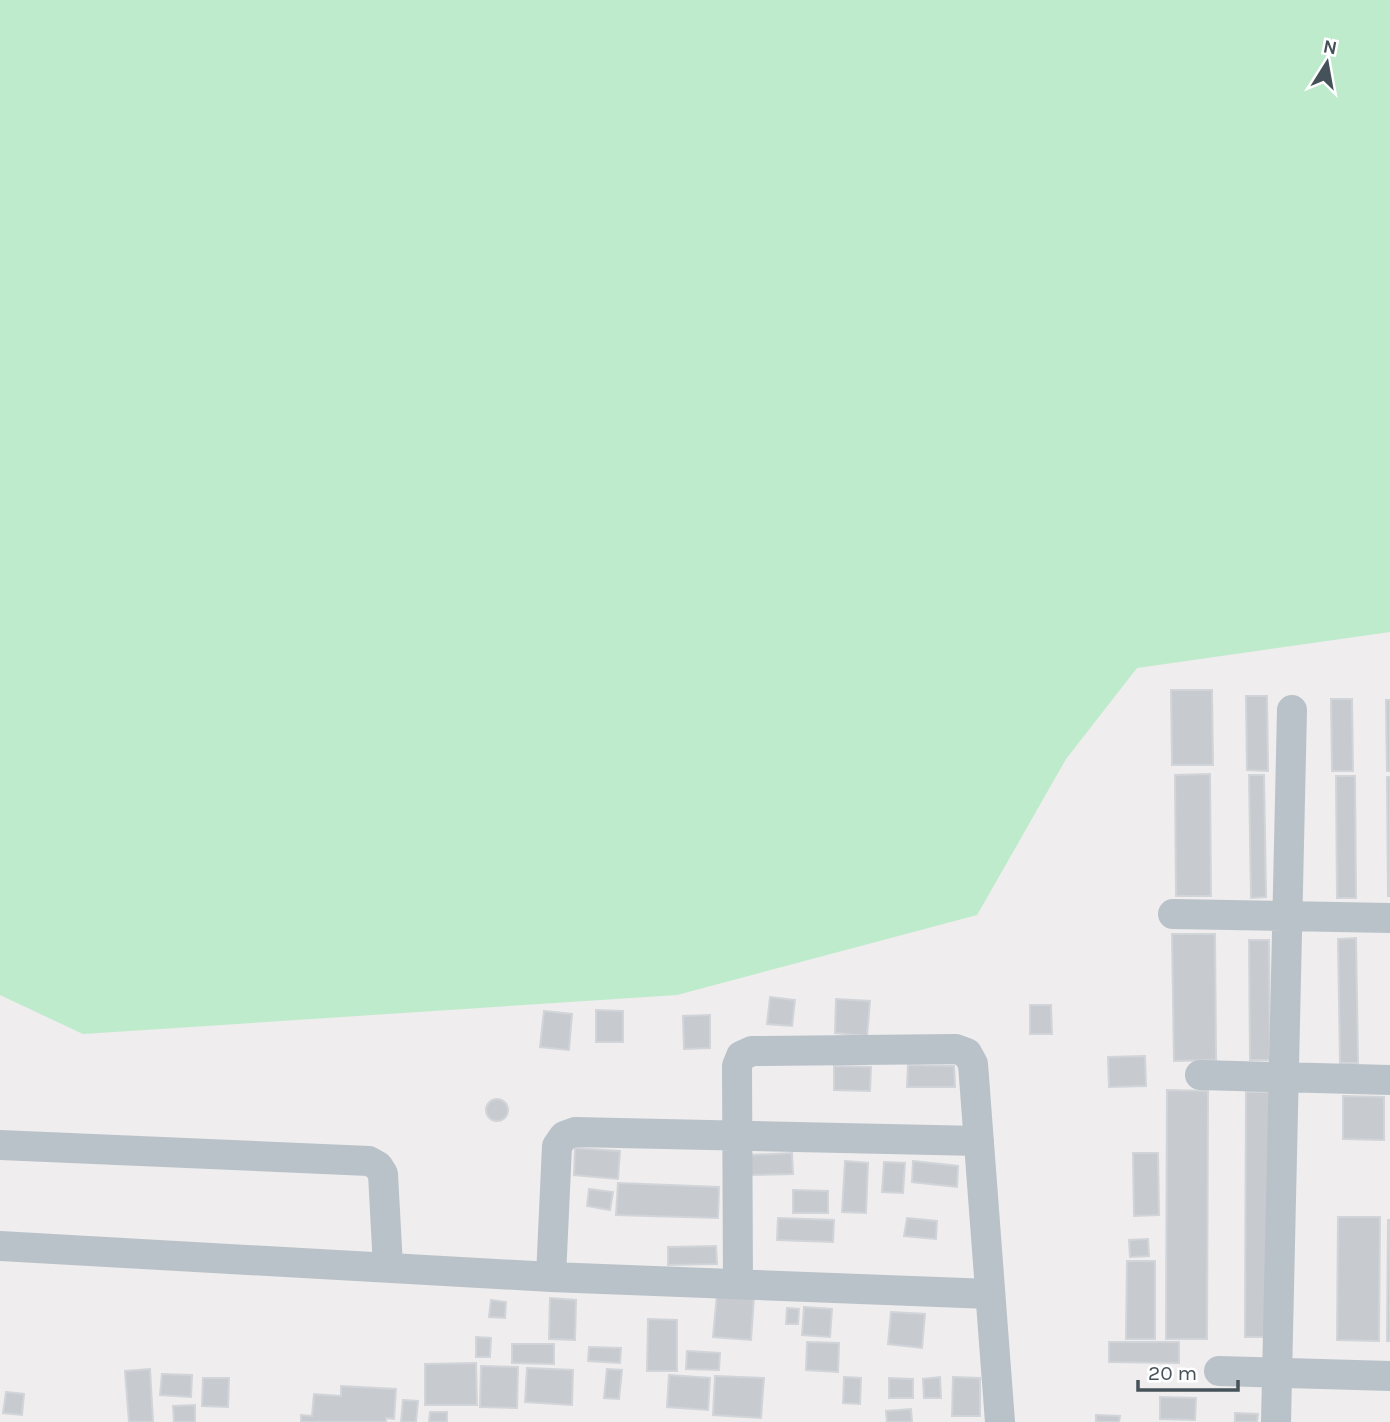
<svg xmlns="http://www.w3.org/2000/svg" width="1390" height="1422" viewBox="0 0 1390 1422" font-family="Karla,sans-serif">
<rect width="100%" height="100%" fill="#efeded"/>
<path fill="#bdebcb" d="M 0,0 L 1390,0 L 1390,632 L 1137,668 L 1066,759 L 977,915 L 677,995 L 83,1034 L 0,995 Z"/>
<path fill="#c7cacf" stroke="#d1d4d8" stroke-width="2" d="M 1171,690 L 1212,690 L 1213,765 L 1172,765 Z
M 1246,696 L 1267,696 L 1268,771 L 1247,770 Z
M 1331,699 L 1352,699 L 1353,771 L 1332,771 Z
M 1386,700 L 1390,700 L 1390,771 L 1387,771 Z
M 1210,774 L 1211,896 L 1176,896 L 1175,775 Z
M 1249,775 L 1264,775 L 1266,897 L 1251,898 Z
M 1336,776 L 1355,776 L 1356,898 L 1337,898 Z
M 1387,777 L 1390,777 L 1390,896 L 1388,896 Z
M 1172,934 L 1215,934 L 1216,1060 L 1174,1061 Z
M 1356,938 L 1358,1063 L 1340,1063 L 1338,939 Z
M 1249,940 L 1269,940 L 1270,1060 L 1250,1060 Z
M 770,997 L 795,1000 L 792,1026 L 767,1024 Z
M 836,999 L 870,1001 L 867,1036 L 835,1033 Z
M 1030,1005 L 1051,1005 L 1052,1034 L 1030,1034 Z
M 596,1010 L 623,1011 L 623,1042 L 596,1042 Z
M 544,1011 L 572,1014 L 569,1050 L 540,1047 Z
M 710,1015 L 710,1048 L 684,1049 L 683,1016 Z
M 1145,1056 L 1146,1086 L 1109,1087 L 1108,1057 Z
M 908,1065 L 954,1066 L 955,1087 L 907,1087 Z
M 834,1066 L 871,1067 L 870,1091 L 834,1090 Z
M 1167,1090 L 1208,1091 L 1207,1339 L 1166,1339 Z
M 1246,1092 L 1271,1092 L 1270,1337 L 1245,1337 Z
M 1343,1096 L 1384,1097 L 1384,1140 L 1343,1139 Z
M486 1110a11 11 0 1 1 22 0a11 11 0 1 1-22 0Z
M 575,1148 L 620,1151 L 618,1179 L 574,1175 Z
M 792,1153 L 793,1174 L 750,1175 L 749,1155 Z
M 1133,1153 L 1158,1153 L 1159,1215 L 1134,1216 Z
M 845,1161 L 868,1163 L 866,1213 L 842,1212 Z
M 913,1161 L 958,1166 L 957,1187 L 912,1182 Z
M 884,1162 L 905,1163 L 903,1193 L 882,1192 Z
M 618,1183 L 719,1187 L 718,1218 L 616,1215 Z
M 589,1189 L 613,1192 L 610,1210 L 587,1206 Z
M 793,1190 L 828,1191 L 828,1213 L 793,1213 Z
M 1338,1217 L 1380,1217 L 1379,1341 L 1337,1340 Z
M 778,1218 L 834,1220 L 833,1242 L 777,1240 Z
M 907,1218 L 937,1221 L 936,1239 L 904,1236 Z
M 1388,1220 L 1390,1220 L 1390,1341 L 1387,1341 Z
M 1148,1239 L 1149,1256 L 1130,1257 L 1129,1240 Z
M 716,1246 L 717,1264 L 668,1265 L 668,1247 Z
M 1127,1261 L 1155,1261 L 1155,1339 L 1126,1339 Z
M 717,1294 L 754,1297 L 751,1340 L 713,1337 Z
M 550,1298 L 576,1300 L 575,1340 L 549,1339 Z
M 491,1300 L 506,1302 L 505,1318 L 489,1317 Z
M 804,1307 L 832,1309 L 830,1337 L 802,1335 Z
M 787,1308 L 799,1309 L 798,1324 L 786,1324 Z
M 891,1312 L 925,1314 L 922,1348 L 888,1344 Z
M 648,1319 L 677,1320 L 677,1371 L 647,1371 Z
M 476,1337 L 491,1338 L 490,1357 L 476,1357 Z
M 807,1342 L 839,1343 L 838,1372 L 806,1370 Z
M 1109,1342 L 1179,1342 L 1179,1363 L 1109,1362 Z
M 512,1344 L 554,1344 L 554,1364 L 512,1363 Z
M 589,1347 L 621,1348 L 620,1363 L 588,1361 Z
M 687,1351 L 720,1353 L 719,1370 L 686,1369 Z
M 476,1363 L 477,1405 L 425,1405 L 425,1364 Z
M 481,1366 L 518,1367 L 517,1408 L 480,1407 Z
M 527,1368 L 573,1370 L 572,1405 L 525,1402 Z
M 150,1369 L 153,1422 L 129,1422 L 125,1371 Z
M 607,1369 L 622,1370 L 619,1399 L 604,1398 Z
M 162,1374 L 192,1375 L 191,1397 L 160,1395 Z
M 669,1375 L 710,1378 L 708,1410 L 667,1407 Z
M 715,1376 L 764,1378 L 761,1418 L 713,1415 Z
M 844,1377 L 861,1378 L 860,1404 L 843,1403 Z
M 940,1377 L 941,1398 L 924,1398 L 923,1379 Z
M 953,1377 L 980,1378 L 980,1416 L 952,1416 Z
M 203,1378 L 229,1378 L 228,1407 L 202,1406 Z
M 889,1378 L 913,1379 L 913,1398 L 889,1398 Z
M 341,1386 L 396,1389 L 394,1419 L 386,1418 L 386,1422 L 301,1422 L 301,1415 L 312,1416 L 314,1394 L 341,1396 Z
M 6,1392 L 24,1394 L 22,1415 L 3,1413 Z
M 1160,1397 L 1196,1398 L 1195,1420 L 1160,1419 Z
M 403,1400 L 418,1401 L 416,1422 L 401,1422 Z
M 195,1405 L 195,1422 L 174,1422 L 173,1406 Z
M 911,1409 L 912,1422 L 887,1422 L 886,1411 Z
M 430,1412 L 447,1412 L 447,1422 L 429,1422 Z
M 1235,1413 L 1258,1414 L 1257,1422 L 1235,1422 Z
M 1096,1415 L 1120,1416 L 1119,1422 L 1096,1422 Z"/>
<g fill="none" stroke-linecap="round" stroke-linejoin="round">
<path stroke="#b9c2c9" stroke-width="30" d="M 1173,914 L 1390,918
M 1200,1075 L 1390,1080
M 0,1145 L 369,1161 L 378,1166 L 383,1174 L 388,1267
M 0,1246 L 551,1277 L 990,1294
M 551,1277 L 557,1146 L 564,1136 L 575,1132 L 979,1141
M 738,1284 L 737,1066 L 741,1056 L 752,1051 L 956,1049 L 967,1053 L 973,1064 L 1000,1422
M 1219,1371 L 1390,1376
M 1276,1422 L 1292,710"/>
</g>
<g transform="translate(1327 63) rotate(11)" stroke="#ffffff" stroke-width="5" paint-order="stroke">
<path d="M0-5L12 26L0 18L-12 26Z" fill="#465259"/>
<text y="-10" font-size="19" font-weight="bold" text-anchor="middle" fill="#465259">N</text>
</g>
<path d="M1138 1380v10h100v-10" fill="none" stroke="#465259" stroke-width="3.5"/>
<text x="1148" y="1380" font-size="21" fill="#465259" stroke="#ffffff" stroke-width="5" paint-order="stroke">20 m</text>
</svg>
